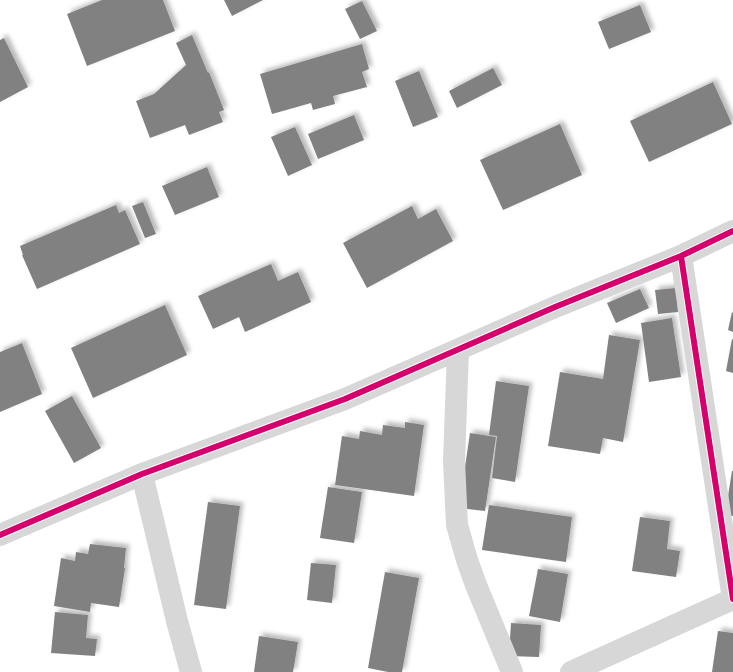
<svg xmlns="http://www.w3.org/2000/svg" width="733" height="672" viewBox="0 0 733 672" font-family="'Titillium Web',sans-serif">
<defs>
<filter id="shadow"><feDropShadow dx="3.5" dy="-3.5" stdDeviation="2" flood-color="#0004"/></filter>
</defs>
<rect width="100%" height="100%" fill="#fff"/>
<path fill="#818181" filter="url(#shadow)" d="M 102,0 L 163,0 L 175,31 L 87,66 L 67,14 Z
M 224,0 L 263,0 L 232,16 Z
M 362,1 L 377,31 L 360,39 L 345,9 Z
M 640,5 L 651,32 L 609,49 L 598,22 Z
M 192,35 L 208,73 L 209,72 L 224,110 L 219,112 L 223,122 L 189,135 L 185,125 L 150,138 L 136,101 L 154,94 L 186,65 L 176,43 Z
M 4,38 L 28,87 L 0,102 L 0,40 Z
M 362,44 L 369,69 L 362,72 L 367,87 L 333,96 L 335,104 L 313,110 L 311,103 L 272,114 L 260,74 Z
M 493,68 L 502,85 L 457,108 L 449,91 Z
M 419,71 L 438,117 L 413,127 L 395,81 Z
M 713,82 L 732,124 L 649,162 L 630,121 Z
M 354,115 L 364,140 L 318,159 L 308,134 Z
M 560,124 L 582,175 L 503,210 L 480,160 Z
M 295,127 L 312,165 L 288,176 L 271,137 Z
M 207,167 L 219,197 L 175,215 L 162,186 Z
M 143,202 L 156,234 L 145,238 L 132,206 Z
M 116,205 L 119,213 L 125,210 L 140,244 L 37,289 L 22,255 L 23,255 L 20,246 Z
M 412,206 L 418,219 L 436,209 L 453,241 L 367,288 L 343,243 Z
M 271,264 L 278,281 L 298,272 L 311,302 L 245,332 L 239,317 L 213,329 L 198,296 Z
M 676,288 L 678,312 L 658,314 L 655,290 Z
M 640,289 L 649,308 L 616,323 L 607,303 Z
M 165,305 L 187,355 L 93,398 L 71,348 Z
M 732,312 L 733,313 L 733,332 L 728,330 Z
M 672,318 L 681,377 L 649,382 L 641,323 Z
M 609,335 L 640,340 L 623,442 L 603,438 L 600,454 L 548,446 L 560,372 L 603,379 Z
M 732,339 L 733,340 L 733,373 L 726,371 Z
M 22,343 L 42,394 L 0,412 L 0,352 Z
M 496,381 L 529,386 L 515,482 L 492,478 L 497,436 L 489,435 Z
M 72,396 L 101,448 L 74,463 L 45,411 Z
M 405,422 L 424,425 L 414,496 L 335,485 L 342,436 L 359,439 L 360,431 L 382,435 L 383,425 L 405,428 Z
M 470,433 L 496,437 L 485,511 L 459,508 Z
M 732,471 L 733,471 L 733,516 L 725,515 Z
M 328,487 L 362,492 L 354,543 L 320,538 Z
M 208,502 L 240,506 L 226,609 L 194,605 Z
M 489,505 L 572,517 L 566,562 L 482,550 Z
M 640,517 L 670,521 L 667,549 L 680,551 L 676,577 L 632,571 Z
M 90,544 L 126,548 L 124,568 L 125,568 L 119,607 L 91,603 L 90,612 L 54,606 L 61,558 L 75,561 L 76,552 L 88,554 Z
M 311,563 L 336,565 L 332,603 L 307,600 Z
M 538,569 L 568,574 L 560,622 L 529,616 Z
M 385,572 L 419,578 L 402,672 L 388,672 L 368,668 Z
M 55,612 L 88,615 L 86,638 L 97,639 L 95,656 L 51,653 Z
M 511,623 L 541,625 L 539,657 L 509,656 Z
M 718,631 L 733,633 L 733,672 L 712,672 Z
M 259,636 L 298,642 L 293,672 L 254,672 Z"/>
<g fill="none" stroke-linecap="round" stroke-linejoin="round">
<path stroke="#d7d7d7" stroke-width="22" d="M 681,256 L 733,599
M 458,350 L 454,461 L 457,525 L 467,560 L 476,585 L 512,672
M 142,474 L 177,621 L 191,672
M 0,535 L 142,474 L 345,399 L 555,307 L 681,256 L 733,231
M 571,672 L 733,599"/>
<defs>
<path id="cycleway" d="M 681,256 L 733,599
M 0,535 L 142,474 L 345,399 L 555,307 L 681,256 L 733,231"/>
</defs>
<use href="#cycleway" stroke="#fff" stroke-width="8"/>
<use href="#cycleway" stroke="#d6006c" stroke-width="6"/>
</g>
</svg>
